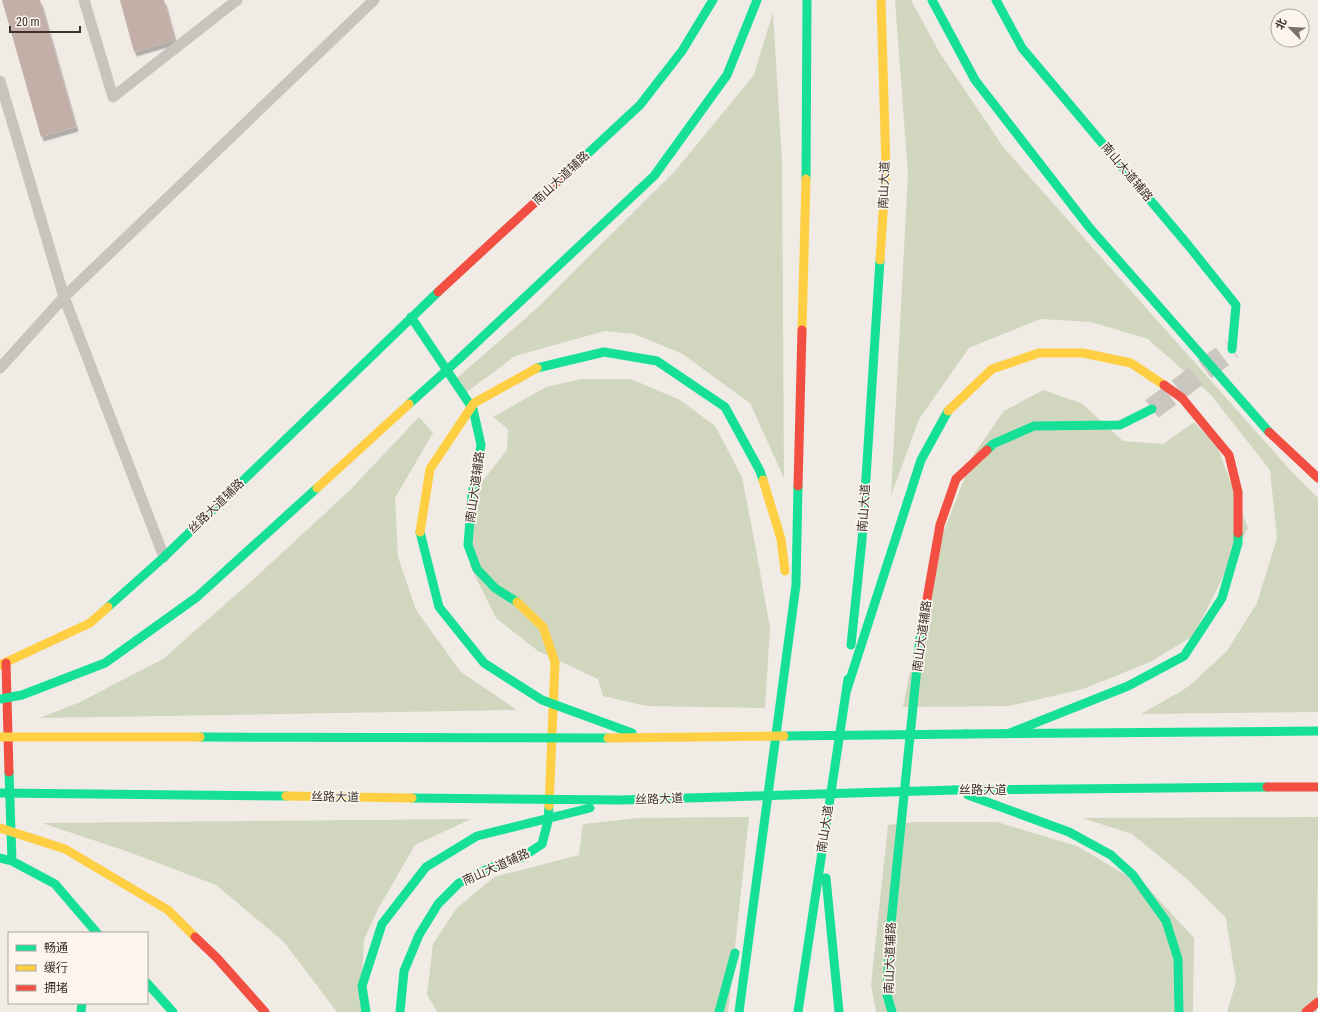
<svg xmlns="http://www.w3.org/2000/svg" width="1318" height="1012" viewBox="0 0 1318 1012" font-family="'Roboto Condensed','Noto Sans SC',sans-serif">
<defs>
<filter id="shadow"><feDropShadow dx="2.5" dy="4.5" stdDeviation="0" flood-color="#0004"/></filter>
</defs>
<rect width="100%" height="100%" fill="#f0ebe5"/>
<path fill="#d1d6bf" d="M 895,0 L 911,0 L 939,52 L 1004,148 L 1292,472 L 1318,498 L 1318,712 L 1141,714 L 1188,687 L 1227,651 L 1257,603 L 1277,538 L 1270,470 L 1211,395 L 1148,339 L 1091,322 L 1040,319 L 969,348 L 919,419 L 891,496 L 908,174 Z
M 773,12 L 782,162 L 784,478 L 750,403 L 681,353 L 634,334 L 605,331 L 515,356 L 464,394 L 450,384 L 536,309 L 675,171 L 754,75 Z
M 581,379 L 631,379 L 680,400 L 715,426 L 742,477 L 755,544 L 770,628 L 765,708 L 646,706 L 603,696 L 598,679 L 538,651 L 496,618 L 470,566 L 477,488 L 507,450 L 508,429 L 493,417 L 546,387 Z
M 1043,390 L 1081,403 L 1123,441 L 1163,444 L 1194,422 L 1217,446 L 1248,528 L 1193,636 L 1150,662 L 1083,689 L 1009,706 L 903,707 L 931,564 L 974,454 L 1004,411 Z
M 419,417 L 433,433 L 395,498 L 398,557 L 416,610 L 461,672 L 517,710 L 40,718 L 80,702 L 163,659 L 255,578 L 350,490 Z
M 749,817 L 728,1012 L 437,1012 L 427,994 L 433,944 L 456,909 L 494,877 L 579,855 L 583,824 L 637,818 Z
M 1318,817 L 1317,1012 L 1227,1012 L 1236,982 L 1226,918 L 1188,880 L 1132,834 L 1082,818 Z
M 471,819 L 415,845 L 378,909 L 364,940 L 361,999 L 367,1012 L 337,1012 L 284,942 L 216,885 L 126,851 L 42,823 Z
M 914,822 L 997,822 L 1077,846 L 1148,888 L 1194,938 L 1193,1012 L 876,1012 L 871,985 L 888,825 Z"/>
<path fill="#c3afa7" filter="url(#shadow)" d="M 2,0 L 40,0 L 76,127 L 41,137 Z
M 120,0 L 164,0 L 175,40 L 134,52 Z"/>
<g fill="none" stroke-linecap="round" stroke-linejoin="round">
<path stroke="#ccc6c0" stroke-width="22" stroke-dasharray="22 11" stroke-linecap="butt" d="M 1152,409 L 1232,349"/>
<path stroke="#c9c3be" stroke-width="11" d="M 84,0 L 113,97 L 237,0
M 0,81 L 64,297 L 164,557
M 0,368 L 64,297 L 374,0"/>
<path stroke="#16e098" stroke-width="9" d="M 932,0 L 975,80 L 1089,227 L 1269,432
M 996,0 L 1022,48 L 1188,245 L 1236,305 L 1232,349
M 583,158 L 640,105 L 682,51 L 713,0
M 806,179 L 807,0
M 411,317 L 473,409 L 481,445 L 472,494 L 468,545 L 477,569 L 495,588 L 517,602
M 458,360 L 654,176 L 727,75 L 757,0
M 537,368 L 604,352 L 657,361 L 725,407 L 760,471 L 763,480
M 987,450 L 993,444 L 1034,426 L 1120,425 L 1152,409
M 108,607 L 164,557 L 438,292
M 851,645 L 862,540 L 880,260
M 846,692 L 921,460 L 948,411
M 1010,733 L 1128,686 L 1184,656 L 1222,598 L 1238,543 L 1238,533
M 966,734 L 1318,731
M 9,772 L 12,861
M 954,790 L 1267,787
M 968,795 L 1069,832 L 1111,855 L 1133,875 L 1166,921 L 1178,959 L 1179,1012
M 0,858 L 12,861 L 55,884 L 97,933
M 826,878 L 839,1012
M 147,983 L 173,1012
M 81,1012 L 82,1003
M 400,1012 L 404,971 L 419,935 L 438,904 L 459,883 L 492,867 L 521,858 L 542,844 L 548,821 L 549,806
M 719,1012 L 735,953
M 739,1012 L 796,585 L 798,486
M 798,1012 L 848,679
M 892,1012 L 887,995 L 890,933 L 920,638 L 926,605"/>
<path stroke="#ffcf43" stroke-width="9" d="M 880,260 L 886,168 L 881,0
M 802,330 L 806,179
M 948,411 L 992,369 L 1039,353 L 1083,353 L 1131,363 L 1164,385
M 763,480 L 781,539 L 785,571
M 517,602 L 543,627 L 555,662 L 549,806
M 0,665 L 90,623 L 108,607"/>
<path stroke="#f24e42" stroke-width="9" d="M 438,292 L 583,158
M 1164,385 L 1182,398 L 1229,455 L 1238,492 L 1238,533
M 1269,432 L 1318,478
M 798,486 L 802,330
M 926,605 L 940,525 L 956,479 L 987,450
M 6,663 L 9,772
M 1267,787 L 1318,787
M 1306,1012 L 1318,1002"/>
<path stroke="#16e098" stroke-width="9" d="M 409,404 L 458,360
M 420,532 L 439,607 L 484,663 L 542,700 L 632,733
M 0,699 L 22,695 L 105,663 L 197,597 L 317,488
M 784,736 L 966,734
M 200,737 L 608,738
M 0,793 L 286,796
M 412,798 L 621,800 L 954,790
M 366,1012 L 362,986 L 382,924 L 426,867 L 477,836 L 590,808"/>
<path stroke="#ffcf43" stroke-width="9" d="M 317,488 L 409,404
M 420,532 L 430,469 L 474,403 L 537,368
M 0,737 L 200,737
M 608,738 L 784,736
M 286,796 L 412,798
M 0,828 L 65,849 L 168,910 L 195,937"/>
<path stroke="#f24e42" stroke-width="9" d="M 195,937 L 217,958 L 265,1012"/>
</g>
<g text-anchor="middle" stroke-width="3.5" stroke-linejoin="round" paint-order="stroke">
<g font-size="12" fill="#3b302b" stroke="#fbf5ee">
<text transform="translate(1127 172) rotate(50)" y="4">南山大道辅路</text>
<text transform="translate(561 178) rotate(-43)" y="4">南山大道辅路</text>
<text transform="translate(884 185) rotate(-88)" y="4">南山大道</text>
<text transform="translate(475 487) rotate(-82)" y="4">南山大道辅路</text>
<text transform="translate(216 506) rotate(-44)" y="4">丝路大道辅路</text>
<text transform="translate(864 508) rotate(-86)" y="4">南山大道</text>
<text transform="translate(922 636) rotate(-82)" y="4">南山大道辅路</text>
<text x="983" y="794">丝路大道</text>
<text transform="translate(335 797) rotate(1)" y="4">丝路大道</text>
<text transform="translate(659 799) rotate(-2)" y="4">丝路大道</text>
<text transform="translate(825 829) rotate(-81)" y="4">南山大道</text>
<text transform="translate(496 867) rotate(-24)" y="4">南山大道辅路</text>
<text transform="translate(890 958) rotate(-88)" y="4">南山大道辅路</text>
</g>
</g>
<rect x="8" y="932" width="140" height="72" fill="#fbf5ee" stroke="#aea6a0"/>
<rect x="16" y="945" width="20" height="6" fill="#16e098" stroke="#aea6a0"/>
<text x="44" y="952" font-size="12" fill="#3b302b">畅通</text>
<rect x="16" y="965" width="20" height="6" fill="#ffcf43" stroke="#aea6a0"/>
<text x="44" y="972" font-size="12" fill="#3b302b">缓行</text>
<rect x="16" y="985" width="20" height="6" fill="#f24e42" stroke="#aea6a0"/>
<text x="44" y="992" font-size="12" fill="#3b302b">拥堵</text>
<g transform="translate(1290 28) rotate(294)"><circle r="19" fill="#fbf5ee" stroke="#aea6a0"/>
<path d="M0-3L7 15L0 10L-7 15Z" fill="#7a716c"/>
<text y="-6" font-size="11" font-weight="bold" text-anchor="middle" fill="#3b302b">北</text>
</g>
<path d="M10 26v6h70v-6" fill="none" stroke="#3b302b" stroke-width="2"/>
<text x="16" y="26" font-size="12" fill="#3b302b" stroke="#fbf5ee" stroke-width="3" paint-order="stroke">20 m</text>
</svg>
